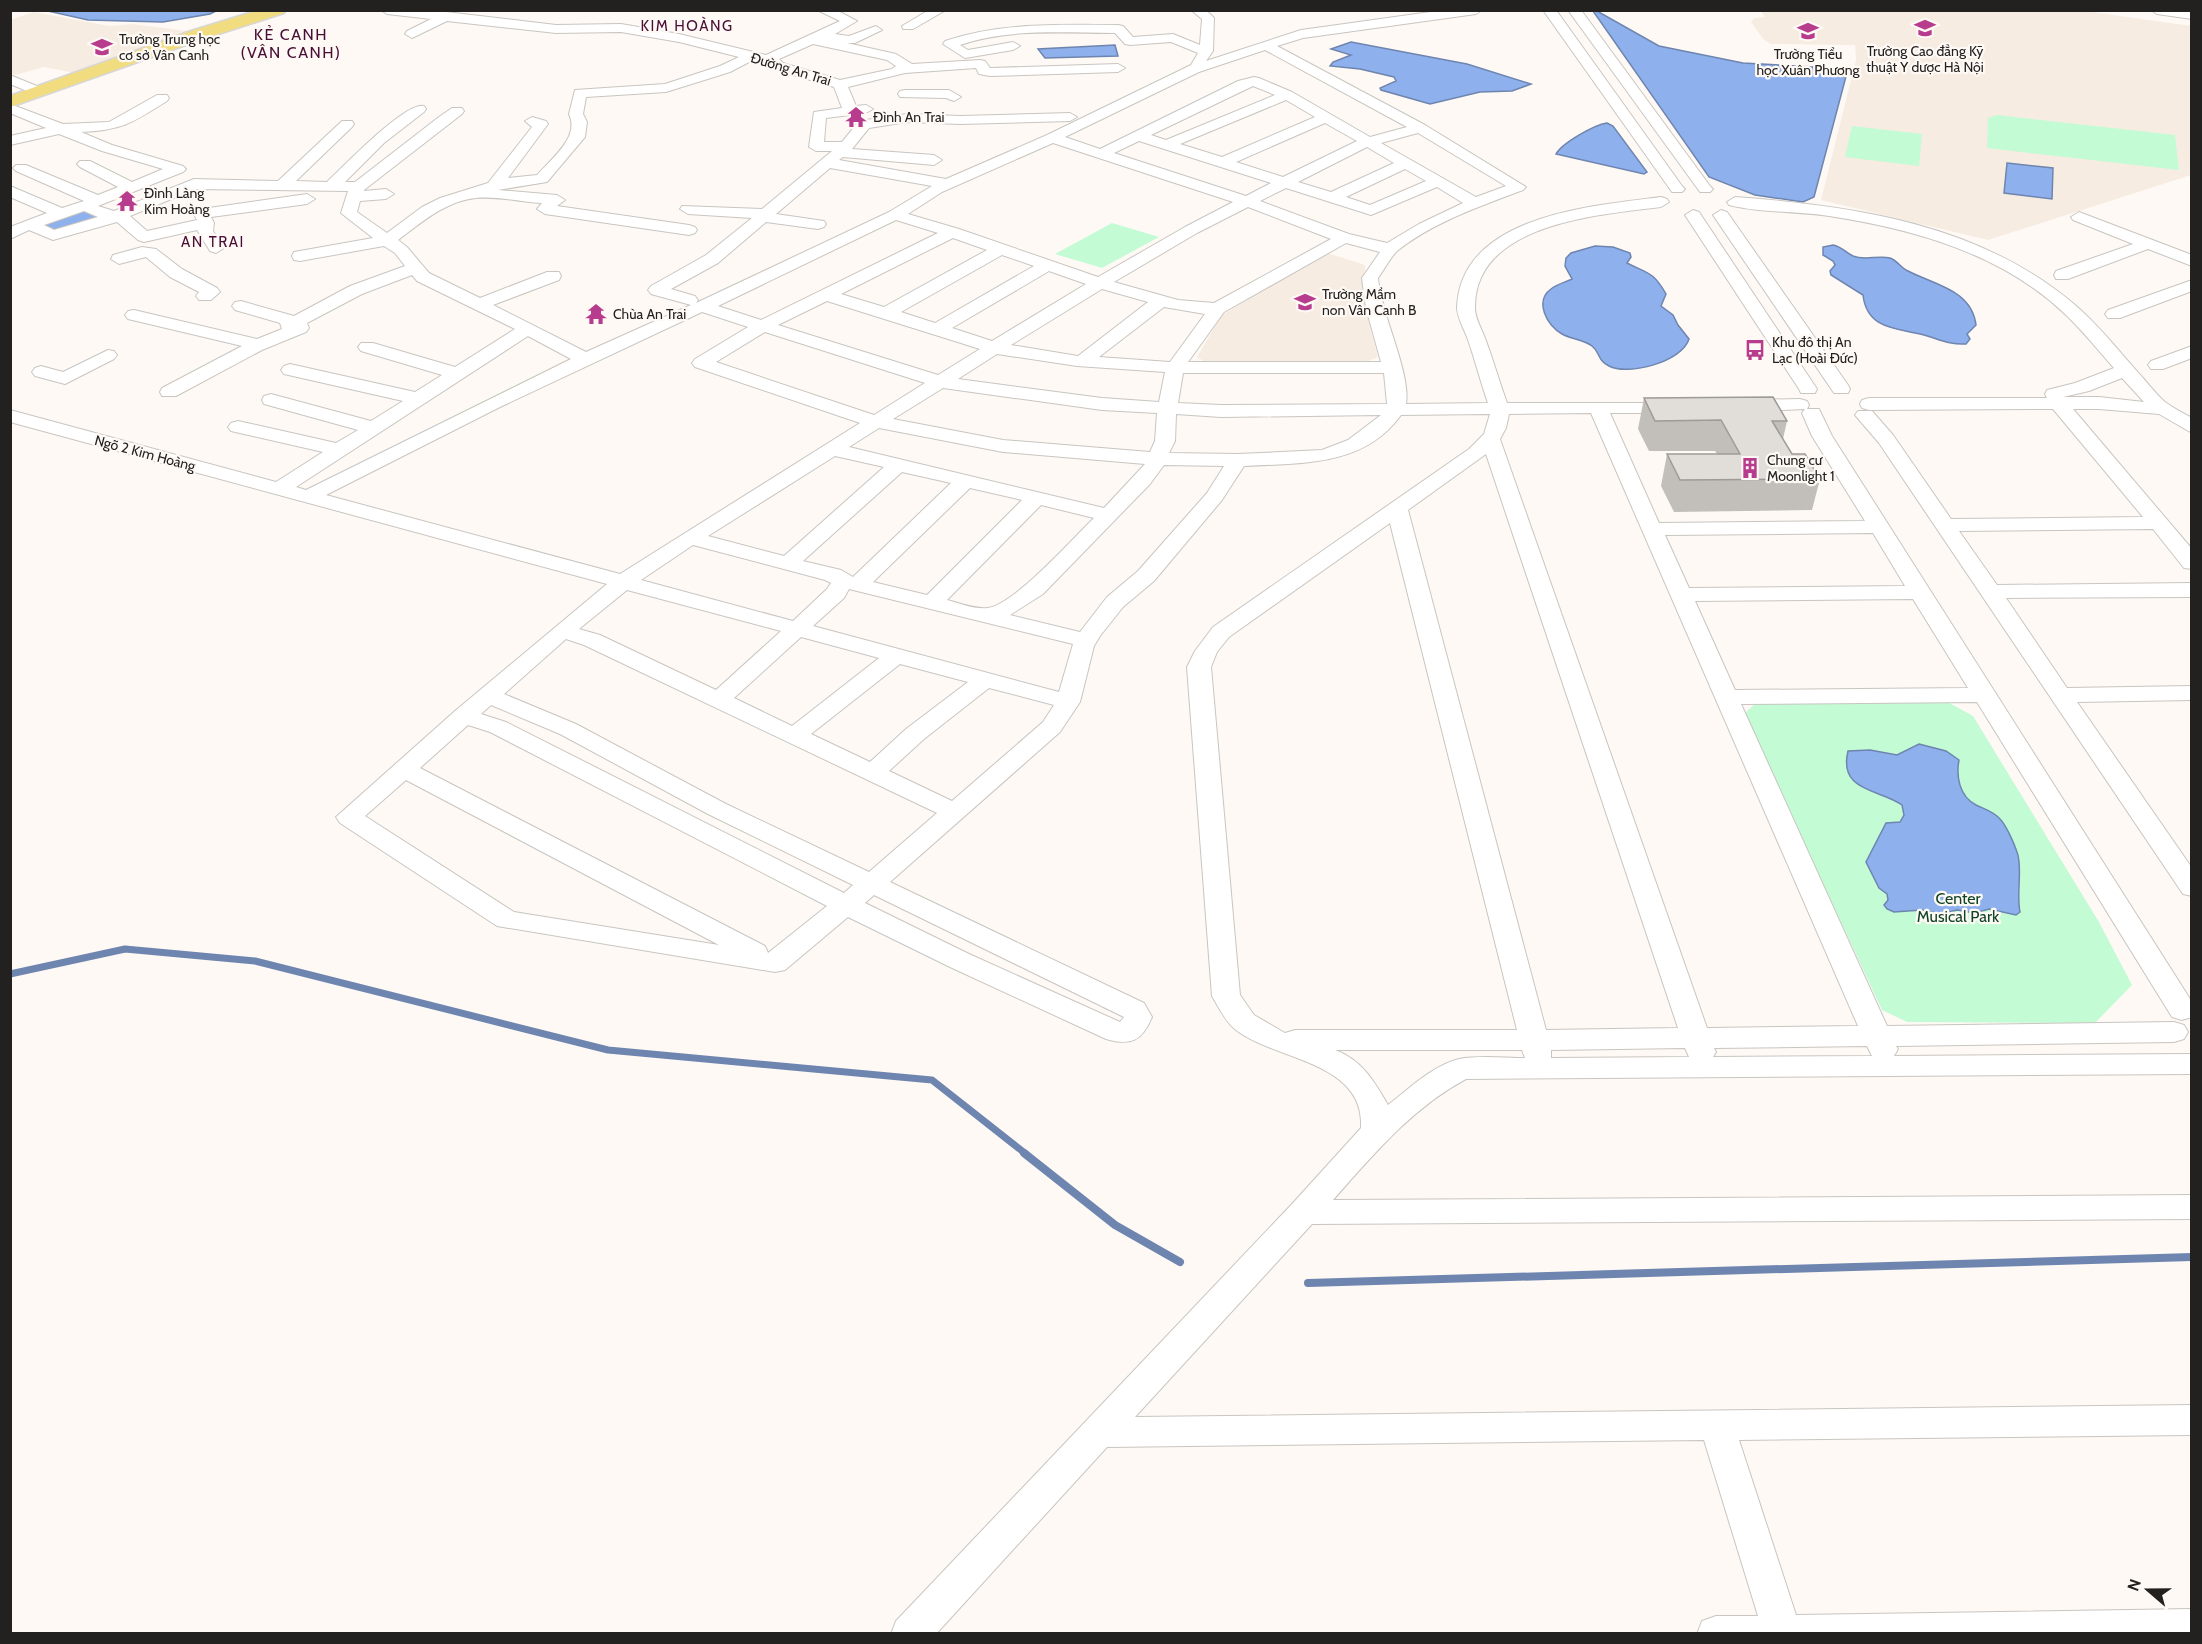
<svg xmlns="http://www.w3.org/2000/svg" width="2202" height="1644" viewBox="0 0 2202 1644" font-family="Cabin,sans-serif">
<rect width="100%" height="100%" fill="#fef9f4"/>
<path fill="#f6ece1" d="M 1760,10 L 2078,10 L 2191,26 L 2191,175 L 1988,240 L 1821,200 L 1856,60 L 1855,45 L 1771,44 L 1764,40 L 1751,22 L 1754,18 L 1765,17 Z
M 34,12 L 109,26 L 132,24 L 195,32 L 75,73 L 44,67 L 15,75 L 11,73 L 10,20 Z
M 1324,252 L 1365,265 L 1364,289 L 1367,316 L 1378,357 L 1368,361 L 1205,362 L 1197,357 L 1221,316 Z"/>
<path fill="#c3fbd5" d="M 1997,115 L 2175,135 L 2179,170 L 1987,148 L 1988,118 Z
M 1852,126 L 1922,134 L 1919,166 L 1845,157 Z
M 1112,223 L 1159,237 L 1102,268 L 1055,254 Z
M 1942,699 L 1973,716 L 2099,922 L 2132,985 L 2095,1023 L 1907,1022 L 1882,1010 L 1744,714 L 1758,701 Z"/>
<path fill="#8eb0ec" stroke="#6e85af" stroke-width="1.5" d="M 48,11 L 216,11 L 210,14 L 163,22 L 88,20 Z
M 1593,11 L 1597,11 L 1659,46 L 1743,63 L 1848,69 L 1814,197 L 1803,202 L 1755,195 L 1709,177 Z
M 1351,42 L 1467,64 L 1531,84 L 1512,91 L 1480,92 L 1430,104 L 1381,90 L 1380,88 L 1396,81 L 1394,77 L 1360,69 L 1330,66 L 1333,62 L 1351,55 L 1331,49 Z
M 1115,45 L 1118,56 L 1045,58 L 1038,49 Z
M 1607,123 L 1613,126 L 1647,172 L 1644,174 L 1556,154 C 1562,143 1594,125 1607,123 Z
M 2007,163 L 2053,168 L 2052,199 L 2004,193 Z
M 82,209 L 105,218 L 57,233 L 37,224 Z
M 1833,245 C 1842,247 1845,252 1853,256 C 1865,261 1878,255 1890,258 C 1898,261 1901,268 1908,271 C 1935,285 1972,290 1976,325 L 1967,334 L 1970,339 L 1966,344 C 1949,345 1939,339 1924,335 C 1897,328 1867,330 1863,295 L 1831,275 L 1830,271 L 1835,265 L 1833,261 L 1823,255 L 1823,247 Z
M 1595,246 L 1613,247 L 1630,253 L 1631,257 L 1627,263 C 1648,274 1653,271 1666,294 L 1661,306 L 1673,315 L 1678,325 L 1689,339 C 1682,362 1628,376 1609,366 C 1597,360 1600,352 1592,346 C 1584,340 1571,339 1562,334 C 1547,326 1534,301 1551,289 C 1557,284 1566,282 1572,279 L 1565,266 L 1566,258 L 1571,253 Z
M 1919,744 L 1946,751 L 1959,760 C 1956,776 1959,796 1976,805 C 1984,809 1993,811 2000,819 C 2006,825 2014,843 2017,852 C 2023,867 2016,893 2020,912 L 2016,915 L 1989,909 L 1975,913 L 1957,910 L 1941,914 L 1922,910 L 1894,912 L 1887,909 L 1884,905 L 1888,900 L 1887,894 L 1879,888 L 1866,862 L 1886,823 L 1900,822 L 1904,815 L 1902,805 C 1880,789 1838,792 1848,751 L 1870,750 L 1897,755 Z"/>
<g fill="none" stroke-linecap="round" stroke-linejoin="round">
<path stroke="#6e85af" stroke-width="7" d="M 10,974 L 125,949 L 255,961 L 608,1050 L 932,1080 L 1026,1154"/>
<path stroke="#6e85af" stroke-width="8" d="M 1024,1153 L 1115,1225 L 1180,1262
M 1308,1283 L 2192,1257"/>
<defs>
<path id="minor" d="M 381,10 L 446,12 L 556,25 L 621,24 L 679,34 L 766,55 L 840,21 L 817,10 L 836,10 L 857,21 L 835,34 L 849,36 L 876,26 L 882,30 L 855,43 L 847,43 L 896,54 L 912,64 L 980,60 L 985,61 L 990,68 L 1118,64 L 1125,68 L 1118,72 L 990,76 L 979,74 L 976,68 L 905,73 L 848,87 L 856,106 L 866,105 L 873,109 L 866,113 L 826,118 L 824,142 L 842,142 L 859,121 L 907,114 L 960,116 L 1070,113 L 1077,117 L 1070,121 L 960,124 L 907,122 L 869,128 L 852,149 L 934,155 L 942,160 L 934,165 L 843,157 L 839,160 L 946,179 L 1047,135 L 1191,65 L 1198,53 L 1171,42 L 1130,45 L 1125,44 L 1115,33 C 1063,33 1010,28 960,45 L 968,50 L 1013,42 L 1020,46 L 1013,50 L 965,58 L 943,44 L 945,41 C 1002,22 1059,25 1118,25 L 1123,26 L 1133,37 L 1173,34 L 1200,45 L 1202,19 L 1191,10 L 1206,10 L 1214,18 L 1213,51 L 1206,61 L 1301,30 L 1445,10 L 1482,10 L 1476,14 L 1303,38 L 1277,46 L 1425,125 L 1526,187 L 1523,190 C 1481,206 1433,222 1397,251 C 1390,258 1384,270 1378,278 C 1381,315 1411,372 1406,404 L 1488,403 C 1480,381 1475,359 1467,337 C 1463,327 1457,317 1457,307 C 1461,215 1592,206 1661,197 L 1667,199 L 1669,202 L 1661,207 C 1599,215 1474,223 1475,308 C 1475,318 1481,328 1485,338 C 1493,359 1499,381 1507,403 L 1683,403 L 1685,407 L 1683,411 L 1676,413 L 1610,413 L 1659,523 L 1865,521 L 1812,436 L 1802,413 L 1805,409 L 1743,412 L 1736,410 L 1734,406 L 1736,402 L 1743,400 L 1800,399 L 1807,401 L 1809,405 L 1807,409 L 1819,409 L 1832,436 L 2192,1002 L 2192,1017 L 2182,1020 L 2172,1017 L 1977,702 L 1741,704 L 1887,1026 L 2174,1022 L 2184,1025 L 2188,1032 L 2184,1039 L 2174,1042 L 1896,1046 L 1898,1049 L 1894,1056 L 2192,1054 L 2192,1074 L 1466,1079 C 1413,1107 1373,1155 1333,1200 L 2192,1195 L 2192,1219 L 1312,1224 L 1135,1417 L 2192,1405 L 2192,1435 L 1739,1440 L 1796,1615 L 2192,1609 L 2192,1634 L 1697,1634 L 1702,1621 L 1716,1616 L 1758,1616 L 1704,1440 L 1107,1447 L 936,1634 L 891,1634 L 896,1621 L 1293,1203 L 1361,1128 C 1365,1061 1276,1061 1236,1030 C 1226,1023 1218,1006 1212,996 L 1187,667 L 1195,651 L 1213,627 L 1469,449 L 1484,434 L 1490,414 L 1401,415 C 1364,467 1301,463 1244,466 L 1222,500 L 1154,581 L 1123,607 L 1100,636 L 1094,646 L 1080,702 L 1060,732 L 890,882 L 1144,1003 L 1152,1017 C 1142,1041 1131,1046 1106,1039 L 950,967 L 848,917 L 785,970 L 775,972 L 497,926 L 340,823 L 336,817 L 455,711 L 607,584 L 10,422 L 10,410 L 276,482 L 323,452 L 231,431 L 228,427 L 231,423 L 238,421 L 336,443 L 358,430 L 264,404 L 262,400 L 264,396 L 271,394 L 371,421 L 403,401 L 284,374 L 281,370 L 284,366 L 290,364 L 415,392 L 442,375 L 361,351 L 358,347 L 361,343 L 373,343 L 455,367 L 515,329 L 417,281 L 412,275 L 362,294 L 307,323 L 309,328 L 306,332 L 262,350 L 176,396 L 162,396 L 160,392 L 162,388 L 242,346 L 128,319 L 125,315 L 128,311 L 134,310 L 257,339 L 282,329 L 280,323 L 235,310 L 232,306 L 235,302 L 241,301 L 294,316 L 350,286 L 405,266 L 395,253 L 384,246 L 300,261 L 294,260 L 292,256 L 294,252 L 373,238 L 341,213 L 348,191 L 196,189 L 130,216 L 147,231 L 197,220 L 194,214 L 202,209 L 307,194 L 315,199 L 307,204 L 211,217 L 214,223 L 213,231 L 224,248 L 216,253 L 210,251 L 197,230 L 144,242 L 138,240 L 117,222 L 53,240 L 29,230 L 10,239 L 10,227 L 47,213 L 10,197 L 10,186 L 62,208 L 84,201 L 16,171 L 13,168 L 16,165 L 26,165 L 98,195 L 118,187 L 80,167 L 77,164 L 80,161 L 90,161 L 132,182 L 163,169 L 102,151 L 59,134 L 10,145 L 10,136 L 46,128 L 10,113 L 10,104 L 63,124 L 109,122 L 157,95 L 167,95 L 169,98 L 167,101 C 132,123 123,130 81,132 L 112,145 L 183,166 L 186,169 L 183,172 L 98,206 L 114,211 L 194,179 L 278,181 L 342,121 L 352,121 L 354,124 L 352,127 L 296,181 L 327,182 C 343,167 406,101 424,106 L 426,109 L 424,112 L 384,143 L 345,182 L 355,182 L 439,117 L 452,108 L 462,108 L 464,111 L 462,114 L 364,190 L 364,191 L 386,189 L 394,194 L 386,199 L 360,201 L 357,212 L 387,233 L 422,207 L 440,198 L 488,183 L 532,127 L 525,121 L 532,117 L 546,121 L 548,124 L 508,178 L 537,175 C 552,158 580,137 569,114 L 575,90 L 665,84 L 720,66 L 739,57 L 679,42 L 621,32 L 556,33 L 447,21 L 412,38 L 405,34 L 407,31 L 431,19 L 387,14 ZM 813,44 L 887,60 L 896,66 L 892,69 L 840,80 L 783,63 L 779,59 ZM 1265,50 L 1407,127 L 1370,137 L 1292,92 L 1259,78 L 1254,77 L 1238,81 L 1100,149 L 1065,137 L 1199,72 ZM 753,60 L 768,64 L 773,69 L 834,87 L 842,108 L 814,112 L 809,147 L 816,151 L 832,151 L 762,209 L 682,206 L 680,209 L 688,214 L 752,218 L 706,255 L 651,286 L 648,290 L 651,294 L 691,305 L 586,352 L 493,305 L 559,280 L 561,276 L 559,272 L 547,272 L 480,298 L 429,273 L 407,247 L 398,240 C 421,223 445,201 476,198 C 497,196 521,202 542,203 L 537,209 L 545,214 L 689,235 L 695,233 L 697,230 L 695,227 L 689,225 L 557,206 L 565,200 L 557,195 L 498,190 L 547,182 L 585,137 L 587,122 L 583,114 L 586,97 L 666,92 L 730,72 ZM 1253,86 L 1275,95 L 1166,140 L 1151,135 ZM 1286,100 L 1315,117 L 1222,157 L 1180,144 ZM 1325,123 L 1357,141 L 1283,177 L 1236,162 ZM 1418,133 L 1506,186 L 1476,197 L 1381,143 ZM 1139,141 L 1271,183 L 1246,196 L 1114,153 ZM 1053,143 L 1233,202 L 1185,227 L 1098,277 L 959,229 L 908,214 L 942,192 ZM 1367,147 L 1394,163 L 1331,192 L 1298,182 ZM 830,168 L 932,186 L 889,212 L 696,303 L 698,300 L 695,296 L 671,289 L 718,263 L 766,222 L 818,229 L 824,227 L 826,224 L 824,221 L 776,214 ZM 1405,169 L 1426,181 L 1370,205 L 1346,197 ZM 1437,187 L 1463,203 L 1419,224 L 1387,243 L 1349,234 L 1260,201 L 1286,188 L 1371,215 ZM 1248,207 L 1331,239 L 1214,303 L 1178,300 L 1114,282 L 1197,233 ZM 84,211 L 98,217 L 54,230 L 44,225 ZM 896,220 L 938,233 L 761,320 L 718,306 ZM 953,238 L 987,250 L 884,307 L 841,294 ZM 1346,243 L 1380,252 L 1362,278 L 1366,308 L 1381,362 L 1188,362 L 1224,312 ZM 1002,255 L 1034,266 L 935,323 L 901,312 ZM 1049,271 L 1086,284 L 992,341 L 952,328 ZM 1102,289 L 1148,302 L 1078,356 L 1011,345 ZM 827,301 L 980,349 L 938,375 L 778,325 ZM 1164,307 L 1205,314 L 1170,362 L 1099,357 ZM 702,312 L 748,327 L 695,359 L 692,363 L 695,367 L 860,423 L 620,574 L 326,495 L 500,407 ZM 765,332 L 925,383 L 874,415 L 716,362 ZM 528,336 L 571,359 L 306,490 L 296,487 ZM 997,354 L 1077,366 L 1165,372 L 1159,402 L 1102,398 L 958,379 ZM 1183,373 L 1384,373 L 1387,404 L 1221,405 L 1178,403 ZM 943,388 L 1102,410 L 1157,413 L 1155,441 L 1150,452 L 1003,440 L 893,419 ZM 1591,413 L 1858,1026 L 1707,1028 L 1500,439 L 1506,428 L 1509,414 ZM 1176,414 L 1221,417 L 1381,415 L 1348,440 L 1322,450 L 1238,454 L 1169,453 L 1175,441 ZM 879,428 L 1003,452 L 1145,464 L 1104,508 L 849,447 ZM 1486,454 L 1678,1028 L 1546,1030 L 1408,510 ZM 835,456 L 884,467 L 784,556 L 708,536 ZM 1164,465 L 1224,466 L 1207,493 L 1138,571 L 1107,597 L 1080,632 L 1010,615 L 1043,594 L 1150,484 ZM 902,472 L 951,483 L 853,577 L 841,570 L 803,561 ZM 970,488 L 1022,500 L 927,595 L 873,582 ZM 1041,505 L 1094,518 C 1073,538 1015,604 988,608 C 976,610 959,603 947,600 ZM 1390,523 L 1517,1030 L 1295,1030 L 1285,1033 L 1254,1015 L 1240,995 L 1211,667 L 1217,652 L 1229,637 ZM 1873,533 L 1905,586 L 1689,588 L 1665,535 ZM 693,545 L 825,580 L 831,583 L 827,589 L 793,621 L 641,580 ZM 849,589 L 1073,644 L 1059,692 L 813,626 L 844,598 ZM 627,590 L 781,631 L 716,690 L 600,635 L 579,629 ZM 1913,599 L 1968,688 L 1735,690 L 1695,601 ZM 801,637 L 879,658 L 792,726 L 734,698 ZM 566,639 L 584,645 L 937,813 L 869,872 L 726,804 L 576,724 L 504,694 ZM 900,664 L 968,682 L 906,729 L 870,762 L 811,734 ZM 989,688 L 1054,705 L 1043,722 L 952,801 L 889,771 L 924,739 ZM 491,705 L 560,734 L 708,814 L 853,885 L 844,893 L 506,722 L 481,714 ZM 468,725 L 490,732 L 827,906 L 768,953 L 765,946 L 420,768 ZM 406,780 L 719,945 L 514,912 L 365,816 ZM 874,895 L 1124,1017 L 1120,1022 L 969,954 L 865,903 ZM 1867,1046 L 1872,1056 L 1713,1057 L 1716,1052 L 1714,1048 ZM 1685,1048 L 1689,1057 L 1551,1058 L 1551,1050 ZM 1335,1050 L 1522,1050 L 1525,1058 C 1505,1058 1479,1055 1459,1059 C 1432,1066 1410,1088 1388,1105 C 1374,1081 1362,1060 1335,1050 Z
M 929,10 L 946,10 L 913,29 L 903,29 L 902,26 Z
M 1543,10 L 1556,10 L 1682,186 L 1685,189 L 1682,192 L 1672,192 Z
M 1568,10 L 1581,10 L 1710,186 L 1713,189 L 1710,192 L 1700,192 Z
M 2151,10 L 2192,11 L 2192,19 L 2157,14 Z
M 10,75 L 44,89 L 46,92 L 39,96 L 10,84 Z
M 905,90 L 949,90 L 961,97 L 954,101 L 946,98 L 900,97 L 898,94 L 900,91 Z
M 1735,197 C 1856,206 1980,224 2075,305 C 2100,326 2121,354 2143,378 C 2150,386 2157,395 2165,402 C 2173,408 2183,413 2192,418 L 2192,433 L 2159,414 L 2099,409 L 2073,409 L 2192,549 L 2192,569 L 2184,568 L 2153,529 L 1959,531 L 1997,585 L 2192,583 L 2192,597 L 2006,598 L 2067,688 L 2192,686 L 2192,700 L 2077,702 L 2192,868 L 2192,896 L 2183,894 L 1879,443 L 1855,415 L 1858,411 L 1872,411 L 1893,435 L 1951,519 L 2143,517 L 2053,409 L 1869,410 L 1862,408 L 1860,404 L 1862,400 L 1869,398 L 2047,398 L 2045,394 L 2047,390 L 2075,383 L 2114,368 C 2098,350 2082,330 2065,314 C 2001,253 1913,229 1829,216 C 1797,211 1760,213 1729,205 L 1727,202 ZM 2122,378 L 2144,402 L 2099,397 L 2063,397 L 2089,391 Z
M 1693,210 L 1699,212 L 1817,389 L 1815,393 L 1801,393 L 1799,389 L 1685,215 Z
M 1721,210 L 1727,212 L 1848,385 L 1850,389 L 1848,393 L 1834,393 L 1713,215 Z
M 2079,212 L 2192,255 L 2192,266 L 2148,249 L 2068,279 L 2056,279 L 2054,275 L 2056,271 L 2133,244 L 2073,220 L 2071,217 Z
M 142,247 L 156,249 L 182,269 L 217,288 L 220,292 L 211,300 L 199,300 L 196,296 L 199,292 L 170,277 L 146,257 L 119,264 L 111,259 L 113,255 Z
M 2192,280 L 2192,291 L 2120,318 L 2108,318 L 2105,314 L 2108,310 Z
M 2192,346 L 2192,358 L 2163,369 L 2151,369 L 2148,365 L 2151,361 Z
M 108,350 L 114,351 L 117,355 L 114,359 L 65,384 L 35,376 L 32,372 L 35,368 L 41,366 L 63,372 Z"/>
<path id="major" d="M 259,10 L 286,10 L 284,13 L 203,39 L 10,107 L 10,96 L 191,31 Z"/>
</defs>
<use href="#minor" stroke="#c9c5c0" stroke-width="2"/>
<use href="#major" stroke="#d7d7d7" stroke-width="3"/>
<use href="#minor" fill="#fff" fill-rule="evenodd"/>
<use href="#major" fill="#f2dc80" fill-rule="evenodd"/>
</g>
<path fill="#c2beba" d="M 1644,398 L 1787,421 L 1783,439 L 1792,454 L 1820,479 L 1812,510 L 1674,512 L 1661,486 L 1667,454 L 1717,454 L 1715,451 L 1649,451 L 1638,429 Z"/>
<path fill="#e1ddd8" stroke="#9e9b97" stroke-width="1.5" d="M 1773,397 L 1787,421 L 1772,421 L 1792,454 L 1805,454 L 1820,479 L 1680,480 L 1667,454 L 1740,454 L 1721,420 L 1655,421 L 1644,398 Z"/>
<defs>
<symbol id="university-bare" viewBox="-9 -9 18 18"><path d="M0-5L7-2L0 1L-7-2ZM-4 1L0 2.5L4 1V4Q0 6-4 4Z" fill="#b83c8d" stroke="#fef9f4" stroke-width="2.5" paint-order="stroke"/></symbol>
<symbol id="school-bare" viewBox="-9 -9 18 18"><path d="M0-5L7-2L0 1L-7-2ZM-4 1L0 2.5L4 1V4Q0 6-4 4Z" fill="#b83c8d" stroke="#fef9f4" stroke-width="2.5" paint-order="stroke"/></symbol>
<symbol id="temple-bare" viewBox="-9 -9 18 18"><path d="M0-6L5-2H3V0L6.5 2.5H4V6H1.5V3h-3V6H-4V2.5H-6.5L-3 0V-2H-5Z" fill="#b83c8d" stroke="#fef9f4" stroke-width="2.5" paint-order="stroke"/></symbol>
<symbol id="bus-bare" viewBox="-9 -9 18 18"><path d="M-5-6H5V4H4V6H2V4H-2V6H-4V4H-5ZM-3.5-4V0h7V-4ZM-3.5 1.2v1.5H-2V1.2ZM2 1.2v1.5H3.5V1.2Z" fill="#b83c8d" stroke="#fef9f4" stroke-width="2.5" paint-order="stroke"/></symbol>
<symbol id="building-bare" viewBox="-9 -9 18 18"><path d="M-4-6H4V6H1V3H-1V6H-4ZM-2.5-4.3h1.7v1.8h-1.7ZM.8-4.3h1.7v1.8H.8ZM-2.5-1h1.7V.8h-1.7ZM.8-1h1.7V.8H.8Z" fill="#b83c8d" stroke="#fef9f4" stroke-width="2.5" paint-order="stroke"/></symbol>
</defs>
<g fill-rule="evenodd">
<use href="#university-bare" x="1910" y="13" width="30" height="30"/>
<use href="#school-bare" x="1793" y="16" width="30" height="30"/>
<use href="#school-bare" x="87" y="32" width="30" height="30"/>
<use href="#temple-bare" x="841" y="102" width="30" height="30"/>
<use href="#temple-bare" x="112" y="186" width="30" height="30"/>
<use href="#school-bare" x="1290" y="287" width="30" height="30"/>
<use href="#temple-bare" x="581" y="299" width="30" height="30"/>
<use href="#bus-bare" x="1740" y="335" width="30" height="30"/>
<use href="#building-bare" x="1735" y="453" width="30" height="30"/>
</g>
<g text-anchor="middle" stroke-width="4.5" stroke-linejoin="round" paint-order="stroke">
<g font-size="14" fill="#232120" stroke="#fef9f4" text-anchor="start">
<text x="119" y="44">Trường Trung học<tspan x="119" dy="16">cơ sở Vân Canh</tspan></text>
<text x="1925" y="56" text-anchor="middle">Trường Cao đẳng Kỹ<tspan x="1925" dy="16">thuật Y dược Hà Nội</tspan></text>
<text x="1808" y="59" text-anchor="middle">Trường Tiểu<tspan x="1808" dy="16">học Xuân Phương</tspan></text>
<text x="873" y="122">Đình An Trai</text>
<text x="144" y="198">Đình Làng<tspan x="144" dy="16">Kim Hoàng</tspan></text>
<text x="1322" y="299">Trường Mầm<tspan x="1322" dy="16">non Vân Canh B</tspan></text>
<text x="613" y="319">Chùa An Trai</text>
<text x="1772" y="347">Khu đô thị An<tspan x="1772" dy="16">Lạc (Hoài Đức)</tspan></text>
<text x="1767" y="465">Chung cư<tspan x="1767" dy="16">Moonlight 1</tspan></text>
</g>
<g font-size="14" fill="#232120" stroke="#fef9f4">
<text transform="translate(791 69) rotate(17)" y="5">Đường An Trai</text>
<text transform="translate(145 453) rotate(15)" y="5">Ngõ 2 Kim Hoàng</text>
</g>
<g font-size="15" letter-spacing="1.5" fill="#490e36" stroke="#fef9f4">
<text x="687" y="31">KIM HOÀNG</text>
<text x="213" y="247">AN TRAI</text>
</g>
<g font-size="16" letter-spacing="1.5" fill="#490e36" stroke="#fef9f4">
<text x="291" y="40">KẺ CANH<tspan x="291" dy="18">(VÂN CANH)</tspan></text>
</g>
<g font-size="16" fill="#104427" stroke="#fef9f4">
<text x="1958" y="904">Center<tspan x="1958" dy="18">Musical Park</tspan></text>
</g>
</g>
<rect width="2202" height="1644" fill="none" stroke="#232120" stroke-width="24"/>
<g transform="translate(2148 1590) rotate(290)" stroke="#fef9f4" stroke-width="4.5" paint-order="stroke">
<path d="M0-4.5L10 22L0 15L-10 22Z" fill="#232120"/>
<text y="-9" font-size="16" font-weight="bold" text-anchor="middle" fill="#232120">N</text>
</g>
</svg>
